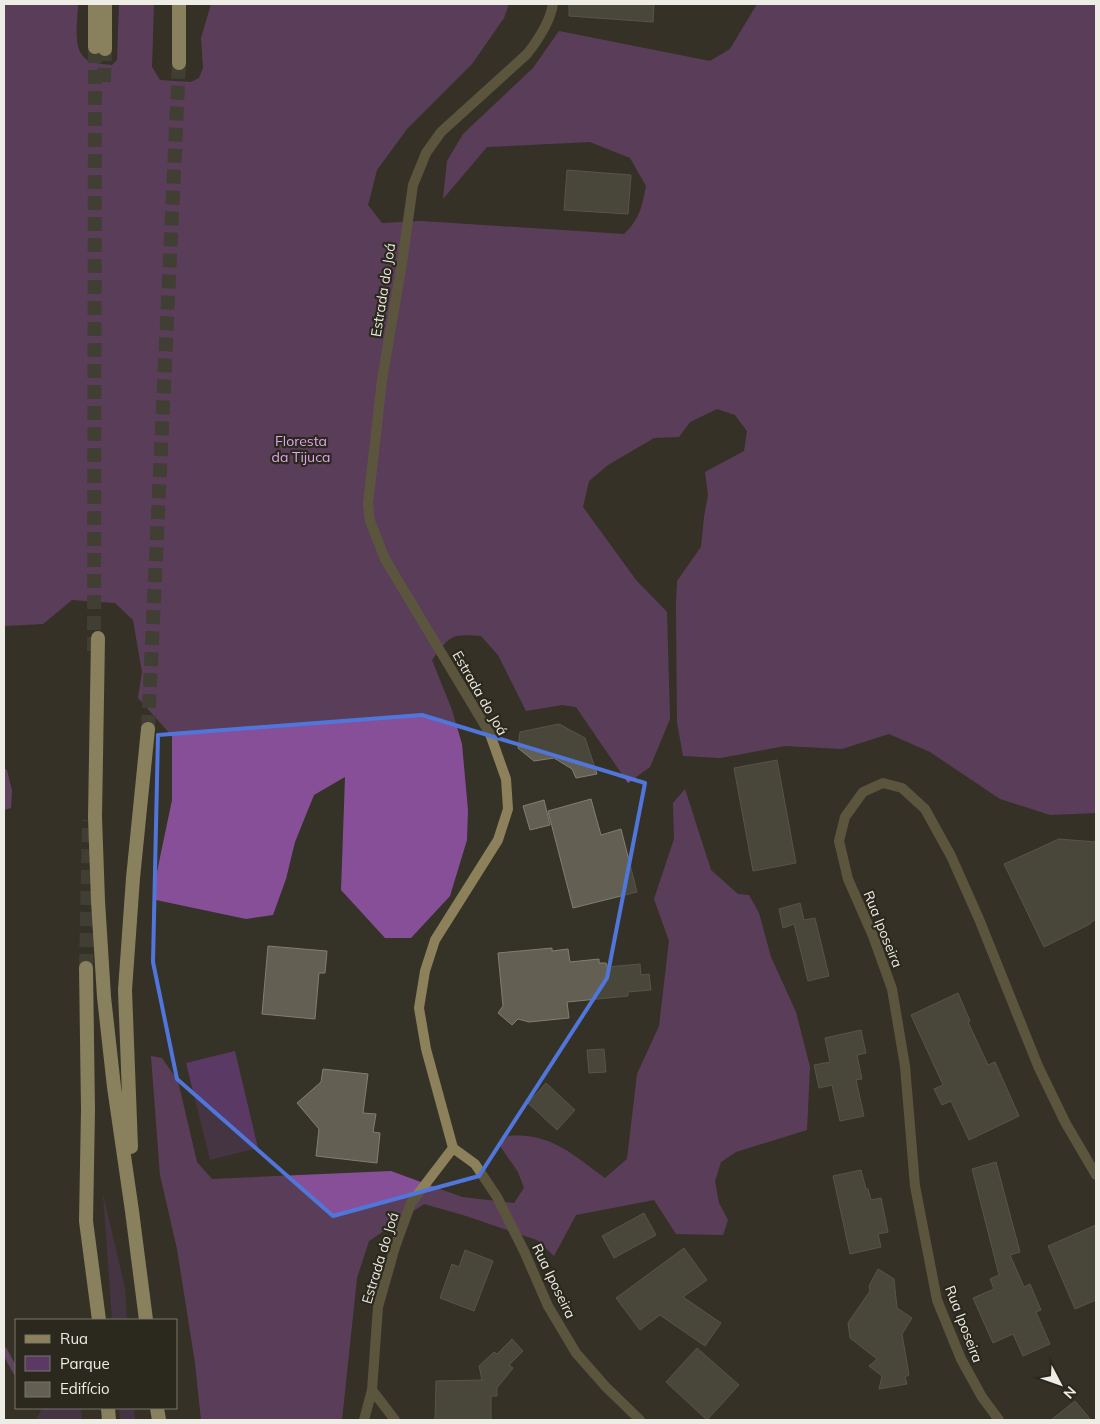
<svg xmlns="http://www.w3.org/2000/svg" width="1100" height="1424" viewBox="0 0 1100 1424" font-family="Mulish,sans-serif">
<rect width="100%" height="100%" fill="#353227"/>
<path fill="#5a3964" d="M 235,1051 L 258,1148 L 210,1160 L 186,1063 Z
M 103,1194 L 125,1288 L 127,1320 L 112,1320 Z
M 42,1408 L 81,1408 L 82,1420 L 36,1420 Z
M 119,1408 L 134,1408 L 135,1420 L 120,1420 Z"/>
<path fill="#874f97" d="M 4,4 L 78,4 C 78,22 70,55 92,62 C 99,64 106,64 112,65 L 117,60 L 119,4 L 154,4 L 152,67 L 160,80 L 191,82 L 199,78 L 203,68 L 201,38 L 211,4 L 509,4 L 504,18 L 472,64 L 407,129 L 377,170 L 368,205 L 382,223 L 421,221 L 624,234 C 640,219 642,206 646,186 L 630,158 L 590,142 L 487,147 L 443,199 L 447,161 L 463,134 L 533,68 L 559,31 L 710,61 L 730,49 L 757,4 L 1096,4 L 1096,813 L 1050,815 L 1000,799 L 930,752 L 889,734 L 842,749 L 785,746 L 720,758 L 683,756 L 677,722 L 676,605 L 677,581 L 701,547 L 704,517 L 708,495 L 705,472 L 744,451 L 747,431 L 735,415 L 717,409 L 690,422 L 679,437 L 654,438 L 608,465 L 589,481 L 583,507 L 636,580 L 667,612 L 670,719 L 650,767 L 628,783 L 576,707 L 562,705 L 526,711 L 498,655 L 481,636 C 450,634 451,635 432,660 L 452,710 L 462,744 L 468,810 L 467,840 L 450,896 L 411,938 L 385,938 L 341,890 L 345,777 L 314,795 L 295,842 L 286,879 L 273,915 L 246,919 L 156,900 L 154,886 L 172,800 L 172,736 L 138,698 L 142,672 L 133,620 L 115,603 L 72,600 L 43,624 L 4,626 Z
M 685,789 L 711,870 L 738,894 L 749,895 L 759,913 L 771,957 L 796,1012 L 810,1067 L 807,1130 L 736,1152 L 721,1162 L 715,1181 L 719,1203 L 728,1220 L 723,1235 L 676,1234 L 654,1200 L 576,1215 L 554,1256 L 537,1240 L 463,1215 L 424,1204 L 369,1241 L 357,1278 L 342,1420 L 201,1420 L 195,1363 L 177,1249 L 160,1175 L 151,1056 L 162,1058 L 178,1081 L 197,1162 L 212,1179 L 391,1171 L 462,1197 L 514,1203 L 524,1188 L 518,1172 L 500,1146 L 508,1136 C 550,1132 573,1155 605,1178 L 627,1159 L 637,1074 L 659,1026 L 669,941 L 654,899 L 674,839 L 673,803 Z"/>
<path fill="#925aa3" d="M 4,768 L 7,770 L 12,791 L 11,808 L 4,810 Z"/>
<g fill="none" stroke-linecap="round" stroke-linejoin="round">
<path stroke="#925aa3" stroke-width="6" d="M 4,1350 L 16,1372"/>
</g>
<path fill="#635f53" stroke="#827e72" d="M 569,4 L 654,4 L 653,22 L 569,16 Z
M 567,170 L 631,175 L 628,214 L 564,210 Z
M 559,724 L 585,738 L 597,774 L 576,778 L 572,769 L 554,758 L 534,761 L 518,748 L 520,732 Z
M 777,760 L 796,863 L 753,871 L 734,768 Z
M 591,799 L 601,835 L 621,829 L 637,892 L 573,908 L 548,811 Z
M 544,800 L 550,825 L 530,830 L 523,806 Z
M 1059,839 L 1096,842 L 1096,919 L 1088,925 L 1044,947 L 1004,864 Z
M 800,903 L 804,920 L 815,918 L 829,976 L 808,981 L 794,924 L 783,928 L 779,909 Z
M 268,946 L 327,951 L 325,973 L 319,973 L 315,1019 L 262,1014 Z
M 552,948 L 552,951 L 568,949 L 570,962 L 599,959 L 599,963 L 606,963 L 607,967 L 640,964 L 641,975 L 649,974 L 651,990 L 628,992 L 628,996 L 567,1002 L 569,1018 L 529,1022 L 518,1019 L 512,1025 L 498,1013 L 503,1006 L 498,953 Z
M 958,993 L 970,1021 L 968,1022 L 988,1065 L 995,1062 L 1019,1116 L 969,1140 L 951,1101 L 942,1105 L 934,1089 L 943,1085 L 911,1015 Z
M 861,1030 L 866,1053 L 857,1055 L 862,1079 L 856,1080 L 864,1116 L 840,1121 L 832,1085 L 819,1088 L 814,1065 L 830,1062 L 825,1038 Z
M 604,1049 L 606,1072 L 589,1073 L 587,1050 Z
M 323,1069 L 368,1074 L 363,1113 L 376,1114 L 373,1132 L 380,1133 L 377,1163 L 316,1156 L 319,1129 L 297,1103 L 321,1082 Z
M 546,1083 L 575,1110 L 557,1130 L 528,1103 Z
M 996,1162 L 1020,1252 L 1010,1255 L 1024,1287 L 1030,1284 L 1041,1310 L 1036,1312 L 1050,1344 L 1023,1356 L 1013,1334 L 993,1343 L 973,1298 L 994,1289 L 990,1279 L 999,1275 L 972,1169 Z
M 861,1170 L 866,1189 L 868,1189 L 871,1200 L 881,1198 L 888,1232 L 878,1234 L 881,1247 L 850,1254 L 833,1176 Z
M 644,1213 L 656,1235 L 614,1258 L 602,1236 Z
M 1096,1225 L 1096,1300 L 1075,1309 L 1048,1246 Z
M 684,1248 L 707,1280 L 683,1297 L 721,1323 L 705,1346 L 660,1315 L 640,1330 L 616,1298 Z
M 465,1250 L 493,1261 L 474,1311 L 440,1298 L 452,1264 L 459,1267 Z
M 878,1269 L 894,1279 L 897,1308 L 912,1318 L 902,1334 L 909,1375 L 905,1377 L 907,1384 L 879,1389 L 882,1376 L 869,1366 L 877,1359 L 850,1338 L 848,1323 L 870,1291 L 869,1286 Z
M 512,1339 L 523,1351 L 509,1365 L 513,1368 L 497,1388 L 497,1396 L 491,1396 L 491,1420 L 435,1420 L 436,1381 L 482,1380 L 479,1366 L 494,1352 L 497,1354 Z
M 697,1348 L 739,1385 L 707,1420 L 666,1382 Z
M 1075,1401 L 1091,1420 L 1051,1420 Z"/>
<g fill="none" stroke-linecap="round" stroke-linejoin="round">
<path stroke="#514e44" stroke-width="14" stroke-dasharray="14 7" stroke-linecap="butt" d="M 104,82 L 105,49
M 94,651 L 95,47
M 148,729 L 179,63
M 86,968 L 89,820"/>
<path stroke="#8c815a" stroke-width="10" d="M 453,1148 L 475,1164 L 497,1197 L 524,1251 L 548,1306 L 576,1353 L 606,1387 L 640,1420
M 372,1390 L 395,1420
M 364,1420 L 372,1390 L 378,1307 L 395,1247 L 411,1203 L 453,1148 L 426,1049 L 419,1008 L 425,971 L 435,940 L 498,840 L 508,809 L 506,779 L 490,734 L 385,559 L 370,521 L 368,504 L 382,380 L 402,263 L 413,185 L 426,153 L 441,132 L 527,54 C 538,40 550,22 553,4
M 999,1420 L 982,1397 L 961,1359 L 937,1300 L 915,1186 L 905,1066 L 892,989 L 873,936 L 848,879 L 839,841 L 845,817 L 863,792 L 883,783 L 902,788 L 925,809 L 951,856 L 979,919 L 1038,1066 L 1065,1122 L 1096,1175"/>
<path stroke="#f0e0a3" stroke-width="14" d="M 95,47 L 95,4
M 105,49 L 105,4
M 179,63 L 179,4
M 98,638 L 95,817 L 98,901 L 104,997 L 114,1087 L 132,1211 L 146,1320
M 86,968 L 88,1110 L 86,1221 L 99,1320
M 131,1147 L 125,990 L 133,878 L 148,729
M 108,1408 L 109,1420
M 157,1408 L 159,1420"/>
</g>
<path d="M0 0H1100V1424H0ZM 422,715 L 645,783 L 607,978 L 479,1176 L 333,1216 L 177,1079 L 153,962 L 158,735 Z" fill="#353227" fill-opacity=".55" fill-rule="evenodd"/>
<path fill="none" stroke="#5176db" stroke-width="4" stroke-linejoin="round" d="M 422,715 L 645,783 L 607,978 L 479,1176 L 333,1216 L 177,1079 L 153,962 L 158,735 Z"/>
<g text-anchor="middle" stroke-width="4.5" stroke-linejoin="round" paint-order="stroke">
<g font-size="14" fill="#eeede5" stroke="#2b281d">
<text transform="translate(383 290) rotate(-81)" y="5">Estrada do Joá</text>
<text transform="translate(480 693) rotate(60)" y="5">Estrada do Joá</text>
<text transform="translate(883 929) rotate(68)" y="5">Rua Iposeira</text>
<text transform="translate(380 1258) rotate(-73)" y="5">Estrada do Joá</text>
<text transform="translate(554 1281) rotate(64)" y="5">Rua Iposeira</text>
<text transform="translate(964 1324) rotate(69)" y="5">Rua Iposeira</text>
</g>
<g font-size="14" fill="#e1a5f3" stroke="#2b281d">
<text x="301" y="446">Floresta<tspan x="301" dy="16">da Tijuca</tspan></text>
</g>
</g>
<rect width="1100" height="1424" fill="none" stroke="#eeede5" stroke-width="10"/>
<rect x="15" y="1319" width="162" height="90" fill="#2b281d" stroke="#79776d"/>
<rect x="25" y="1335" width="25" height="8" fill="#8c815a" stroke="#79776d"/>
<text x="60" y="1344" font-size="15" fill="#eeede5">Rua</text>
<rect x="25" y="1356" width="25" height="15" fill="#5a3964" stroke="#79776d"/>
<text x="60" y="1369" font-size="15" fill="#eeede5">Parque</text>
<rect x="25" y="1382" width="25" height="15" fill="#635f53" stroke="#79776d"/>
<text x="60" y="1394" font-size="15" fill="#eeede5">Edifício</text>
<g transform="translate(1060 1384) rotate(131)" stroke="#2b281d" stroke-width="4" paint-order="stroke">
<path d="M0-4L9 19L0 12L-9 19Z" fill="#eeede5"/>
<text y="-8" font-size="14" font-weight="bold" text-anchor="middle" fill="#eeede5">N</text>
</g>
</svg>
